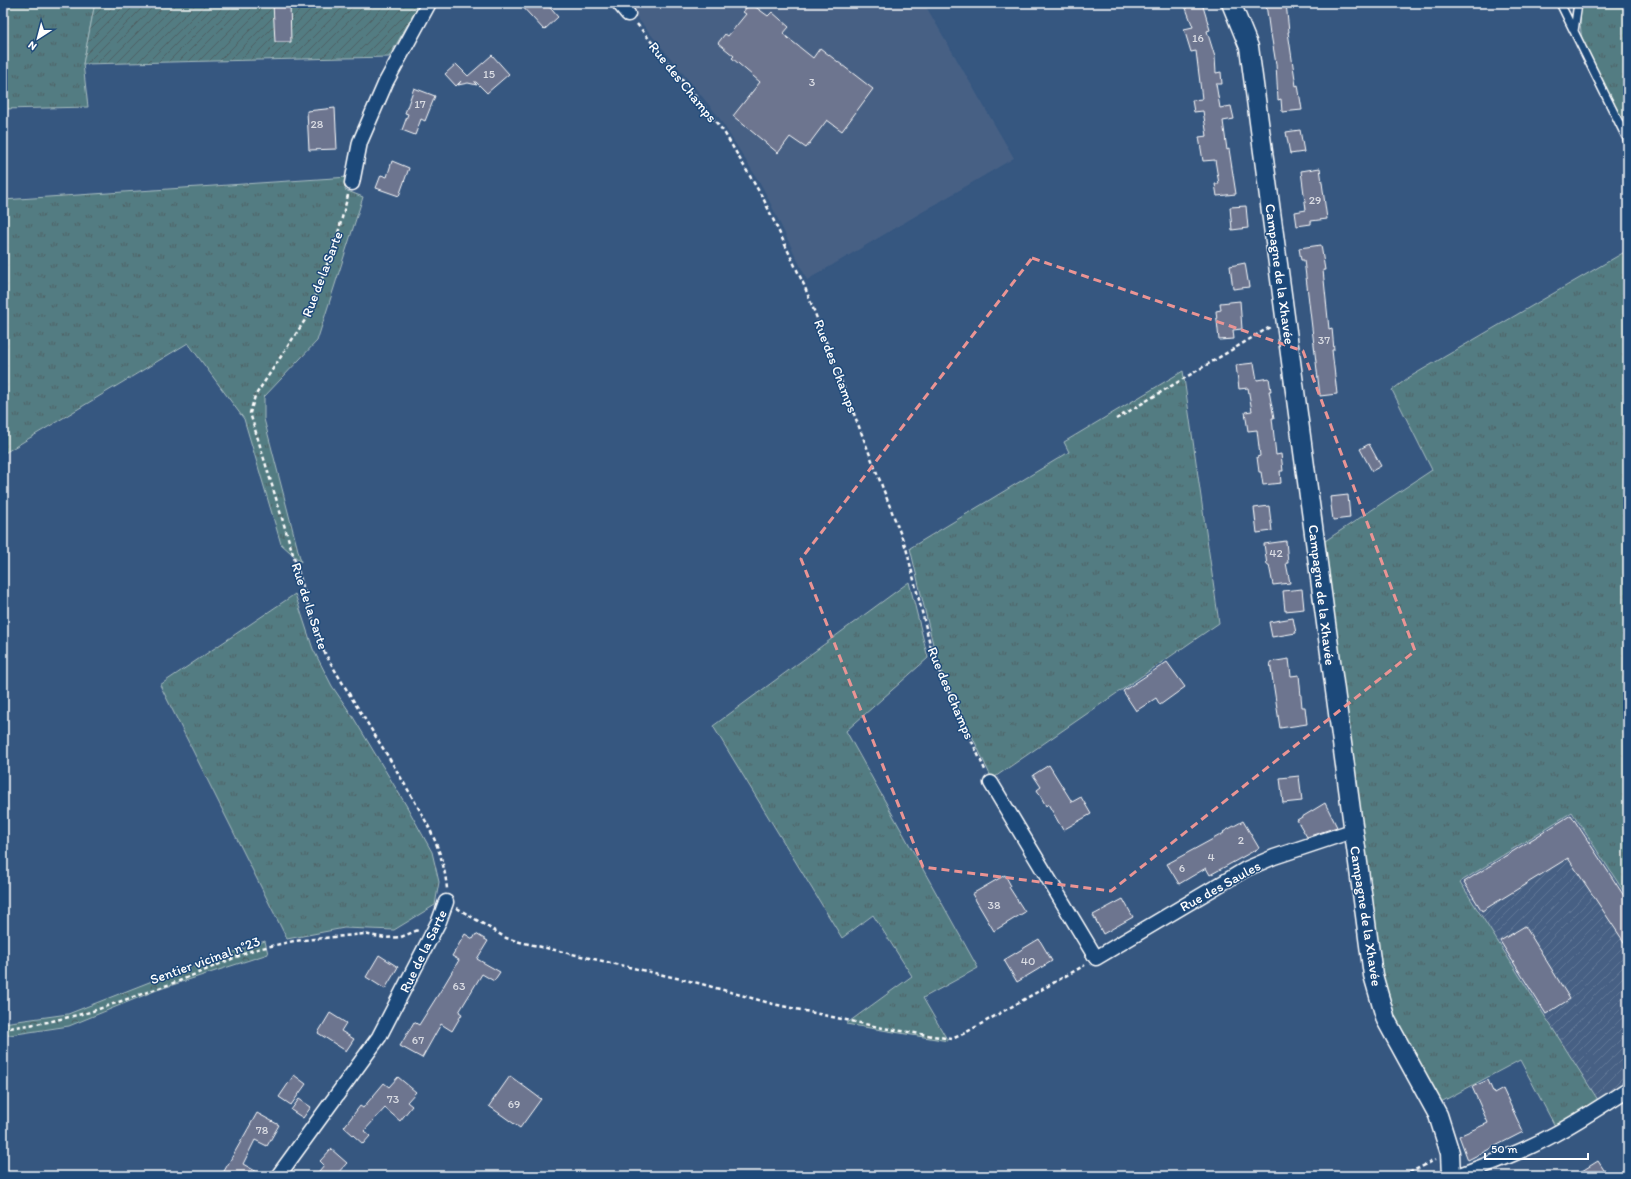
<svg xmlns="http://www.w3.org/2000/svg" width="1631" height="1179" viewBox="0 0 1631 1179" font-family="Itim,sans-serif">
<defs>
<pattern id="industrial-furrows" width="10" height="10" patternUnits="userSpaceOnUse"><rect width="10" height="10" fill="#466084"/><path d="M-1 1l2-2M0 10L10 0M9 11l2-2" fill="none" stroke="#627896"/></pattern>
<pattern id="grass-tufts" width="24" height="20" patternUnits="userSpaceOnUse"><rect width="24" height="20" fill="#527b82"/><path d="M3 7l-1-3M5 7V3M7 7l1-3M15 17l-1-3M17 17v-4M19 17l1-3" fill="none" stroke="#4f6164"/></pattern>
<pattern id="forest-crowns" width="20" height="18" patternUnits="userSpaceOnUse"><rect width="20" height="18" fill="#527b82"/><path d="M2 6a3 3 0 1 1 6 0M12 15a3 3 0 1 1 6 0" fill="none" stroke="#4f6164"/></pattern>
<pattern id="garden-furrows" width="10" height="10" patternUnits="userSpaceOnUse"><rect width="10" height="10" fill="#527b82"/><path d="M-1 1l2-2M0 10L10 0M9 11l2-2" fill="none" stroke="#4f6164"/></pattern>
</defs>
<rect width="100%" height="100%" fill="#365780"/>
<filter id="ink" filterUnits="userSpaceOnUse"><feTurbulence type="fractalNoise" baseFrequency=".025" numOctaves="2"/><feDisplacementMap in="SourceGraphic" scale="8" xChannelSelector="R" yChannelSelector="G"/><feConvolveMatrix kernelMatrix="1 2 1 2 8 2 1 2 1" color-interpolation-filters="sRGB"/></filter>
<g filter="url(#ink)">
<path fill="#466084" d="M 625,3 L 924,3 L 1014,158 L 807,280 L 763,188 L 718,116 Z"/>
<path fill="url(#industrial-furrows)" d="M 1572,812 L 1628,898 L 1628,1079 L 1598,1100 L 1460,882 Z"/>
<path fill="url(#grass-tufts)" stroke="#a8bdc0" d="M 3,3 L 95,3 L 83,64 L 88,107 L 3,109 Z
M 1583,3 L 1628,3 L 1628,133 L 1582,39 C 1580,27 1579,15 1583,3 Z
M 349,177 L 345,190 L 363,197 L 317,341 L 264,397 L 264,419 L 301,562 L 281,544 L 244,419 L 188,343 L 3,454 L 3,200 Z
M 1628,250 L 1628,898 L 1572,812 L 1460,882 L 1598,1100 L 1556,1128 L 1520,1060 L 1439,1103 L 1391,1016 L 1374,966 L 1319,545 L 1432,470 L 1392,390 L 1408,378 Z
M 1183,371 L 1219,623 L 992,779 L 937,661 L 910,548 L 1069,452 L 1064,442 Z
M 909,582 L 928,658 L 846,731 L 978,968 L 923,998 L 948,1041 L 846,1024 L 912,976 L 873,915 L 842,938 L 713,726 Z
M 295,594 L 313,649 L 332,686 L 353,717 L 406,805 L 432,852 L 439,882 L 435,905 L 394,930 L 344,928 L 287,939 L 160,685 Z"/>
<path fill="url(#forest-crowns)" stroke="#a8bdc0" d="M 265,941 L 268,954 L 157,990 L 69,1026 L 3,1036 L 3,1023 L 68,1014 L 152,981 Z"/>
<path fill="url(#garden-furrows)" stroke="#a8bdc0" d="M 95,3 L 420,3 L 389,57 L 83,64 Z"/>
<path fill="#6d748f" stroke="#fff" d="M 273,3 L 290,3 L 291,42 L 275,42 Z
M 519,3 L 546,3 L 558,17 L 544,30 Z
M 750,3 L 768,16 L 772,12 L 789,27 L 783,34 L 813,58 L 820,48 L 873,89 L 842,131 L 827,120 L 806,148 L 790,137 L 778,153 L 733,116 L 760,82 L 732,58 L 734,56 L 718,43 L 725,34 L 728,36 L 746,14 L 743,12 Z
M 1184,3 L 1202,3 L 1210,30 L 1207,31 L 1215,57 L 1216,73 L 1221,72 L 1222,84 L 1216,84 L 1220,108 L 1231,106 L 1234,119 L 1223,121 L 1227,150 L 1229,149 L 1236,194 L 1217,196 L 1215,184 L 1219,184 L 1215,160 L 1203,161 L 1199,137 L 1207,136 L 1203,111 L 1194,112 L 1192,100 L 1202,99 L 1196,51 L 1191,52 L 1184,29 L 1193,27 Z
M 1286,3 L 1289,32 L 1288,32 L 1296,86 L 1298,85 L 1302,110 L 1282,112 L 1281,99 L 1278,100 L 1276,64 L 1271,34 L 1270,34 L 1266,4 Z
M 492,55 L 509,74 L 487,93 L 476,82 L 474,82 L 477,85 L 468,83 L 458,85 L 461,81 L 456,86 L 445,74 L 456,64 L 468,76 Z
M 414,88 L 435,96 L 425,121 L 421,119 L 415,135 L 402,130 L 408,114 L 405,113 Z
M 335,108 L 337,149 L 309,150 L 307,111 Z
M 1300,130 L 1304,152 L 1290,154 L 1286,132 Z
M 392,161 L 409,168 L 399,196 L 376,188 L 381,175 L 387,177 Z
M 1320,168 L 1327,219 L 1311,221 L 1311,224 L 1297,226 L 1295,212 L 1306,210 L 1301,171 Z
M 1246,206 L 1248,228 L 1232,230 L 1230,207 Z
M 1321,245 L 1325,270 L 1323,270 L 1329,329 L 1332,328 L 1334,350 L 1332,350 L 1337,394 L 1320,396 L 1304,260 L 1301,260 L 1299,248 Z
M 1245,263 L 1249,287 L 1233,289 L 1230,266 Z
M 1240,301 L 1242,329 L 1233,330 L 1234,339 L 1219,340 L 1216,311 L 1221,310 L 1220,303 Z
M 1254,363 L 1257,380 L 1269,378 L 1271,391 L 1269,391 L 1274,418 L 1272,418 L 1276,455 L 1281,454 L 1283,471 L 1280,471 L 1281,483 L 1263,485 L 1261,472 L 1259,472 L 1257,457 L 1260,456 L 1257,430 L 1248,431 L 1245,412 L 1252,411 L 1248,388 L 1239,389 L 1236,365 Z
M 1369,444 L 1381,466 L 1372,471 L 1360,449 Z
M 1348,495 L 1350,518 L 1333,520 L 1330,497 Z
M 1269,506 L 1272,531 L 1257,533 L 1254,508 Z
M 1286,541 L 1288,563 L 1286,563 L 1290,583 L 1273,585 L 1269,565 L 1267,565 L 1264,544 Z
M 1302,589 L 1304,609 L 1285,611 L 1283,591 Z
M 1293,618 L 1296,633 L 1272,637 L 1269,622 Z
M 1289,659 L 1291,676 L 1299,675 L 1302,707 L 1305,707 L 1307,724 L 1280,728 L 1270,662 Z
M 1167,662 L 1185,687 L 1160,705 L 1156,698 L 1136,711 L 1123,691 Z
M 1049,765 L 1072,802 L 1081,797 L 1091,814 L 1063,830 L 1048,804 L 1046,806 L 1037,790 L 1041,787 L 1033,775 Z
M 1299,776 L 1302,801 L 1283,803 L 1280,778 Z
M 1325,803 L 1337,827 L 1307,837 L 1297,820 Z
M 1571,815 L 1628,902 L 1628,948 L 1568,858 L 1482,911 L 1464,882 Z
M 1243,821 L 1259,848 L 1210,875 L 1206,868 L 1179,884 L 1167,864 L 1224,833 L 1223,832 Z
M 1005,875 L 1011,886 L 1009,887 L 1025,912 L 994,931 L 972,894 Z
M 1123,899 L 1133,917 L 1103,934 L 1093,915 Z
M 1525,926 L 1570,999 L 1546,1014 L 1500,941 Z
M 465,934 L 473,939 L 476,934 L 488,941 L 477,959 L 500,972 L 494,981 L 482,974 L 459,1012 L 462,1014 L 452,1031 L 441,1024 L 422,1058 L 400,1046 L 414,1022 L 419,1025 L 443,987 L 459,960 L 452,956 Z
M 1039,939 L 1052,961 L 1017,982 L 1004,960 Z
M 379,955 L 398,967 L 385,989 L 366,977 Z
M 330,1013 L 346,1023 L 341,1031 L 354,1039 L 346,1051 L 318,1033 Z
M 294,1075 L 306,1084 L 291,1105 L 279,1097 Z
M 510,1076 L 541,1099 L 520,1128 L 489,1106 Z
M 398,1077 L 416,1092 L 407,1102 L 412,1106 L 400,1121 L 385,1108 L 364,1131 L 370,1136 L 363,1144 L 344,1127 L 360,1106 L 363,1108 L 384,1083 L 389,1087 Z
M 1488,1080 L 1494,1094 L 1503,1089 L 1523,1132 L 1468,1160 L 1459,1136 L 1488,1123 L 1472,1087 Z
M 299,1099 L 311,1107 L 303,1118 L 291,1110 Z
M 257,1113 L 279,1125 L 267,1146 L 255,1140 L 243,1164 L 264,1176 L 230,1176 L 223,1173 Z
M 331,1149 L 347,1163 L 335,1176 L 315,1176 L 324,1165 L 320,1161 Z
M 1598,1161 L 1608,1176 L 1574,1176 Z"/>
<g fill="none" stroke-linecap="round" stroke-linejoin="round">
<defs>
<path id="service" d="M 1560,3 L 1628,141
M 1574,31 L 1578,3"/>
<path id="minor" d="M 619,3 L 628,14
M 352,183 L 360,142 L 386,82 L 429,3
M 991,783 L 1096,958 L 1246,869 L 1274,857 L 1352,831
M 278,1176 L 379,1037 L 439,921 L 446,902
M 1457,1176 C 1489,1164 1522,1152 1553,1135 C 1579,1121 1603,1105 1628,1089"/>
<path id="tertiary" d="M 1231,3 L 1249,47 L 1373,975 L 1386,1020 L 1438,1115 L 1450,1153 L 1451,1176"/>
</defs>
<use href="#service" stroke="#fff" stroke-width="10"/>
<use href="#minor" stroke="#fff" stroke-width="17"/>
<use href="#tertiary" stroke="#fff" stroke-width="21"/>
<path stroke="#fff" stroke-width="2.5" stroke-dasharray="4 3" stroke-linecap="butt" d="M 637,24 L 724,132 L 764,200 L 804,285 L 906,548 L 934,660 L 986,772
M 348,195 L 337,237 L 309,314 L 255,396 L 250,413 L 321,646 C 346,691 375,734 401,778 C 423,816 443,845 447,889
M 1116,419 L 1270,327
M 457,908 L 506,938 L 520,942 L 698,983 L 773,1004 L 883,1028 L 952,1039 L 965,1033 L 1085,965
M 3,1029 L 48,1022 L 90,1012 L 179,981 L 253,950 L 294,941 L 364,934 L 385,938 L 401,937 L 418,930
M 1403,1176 L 1435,1160"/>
<use href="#service" stroke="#1f4a7a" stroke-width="7"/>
<use href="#minor" stroke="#1f4a7a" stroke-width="14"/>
<use href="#tertiary" stroke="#1f4a7a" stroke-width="18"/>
</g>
</g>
<path fill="none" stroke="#ea9494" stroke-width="3" stroke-dasharray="8 5" stroke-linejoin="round" d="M 1032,258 L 1303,351 L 1415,651 L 1111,891 L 923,867 L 801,559 Z"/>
<g text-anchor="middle" stroke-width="3" stroke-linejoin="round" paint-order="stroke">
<g font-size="12" fill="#dadce3">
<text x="1198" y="42">16</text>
<text x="489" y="78">15</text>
<text x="812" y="86">3</text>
<text x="420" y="108">17</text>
<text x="317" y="128">28</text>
<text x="1315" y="204">29</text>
<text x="1324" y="344">37</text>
<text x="1276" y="557">42</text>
<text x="1241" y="844">2</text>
<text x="1211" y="861">4</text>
<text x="1182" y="872">6</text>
<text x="994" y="909">38</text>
<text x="1028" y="965">40</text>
<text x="459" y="990">63</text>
<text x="418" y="1044">67</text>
<text x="393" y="1103">73</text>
<text x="514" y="1108">69</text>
<text x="262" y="1134">78</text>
</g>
<g font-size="14" fill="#fff" stroke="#1f4a7a">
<text transform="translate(683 82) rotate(51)" y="5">Rue des Champs</text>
<text transform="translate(322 274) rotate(-69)" y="5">Rue de la Sarte</text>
<text transform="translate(1280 274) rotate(82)" y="5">Campagne de la Xhavée</text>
<text transform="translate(836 366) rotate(69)" y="5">Rue des Champs</text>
<text transform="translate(1322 595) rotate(83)" y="5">Campagne de la Xhavée</text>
<text transform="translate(310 606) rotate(72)" y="5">Rue de la Sarte</text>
<text transform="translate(951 693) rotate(67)" y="5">Rue des Champs</text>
<text transform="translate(1220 886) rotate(-29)" y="5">Rue des Saules</text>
<text transform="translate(1366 916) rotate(81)" y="5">Campagne de la Xhavée</text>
<text transform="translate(423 951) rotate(-64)" y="5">Rue de la Sarte</text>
<text transform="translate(205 960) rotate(-20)" y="5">Sentier vicinal n°23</text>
</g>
</g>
<rect width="1631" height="1179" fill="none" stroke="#1f4a7a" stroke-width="16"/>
<rect x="8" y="8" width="1615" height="1163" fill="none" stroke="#fff" stroke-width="1.5" filter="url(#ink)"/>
<g transform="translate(38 38) rotate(216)" stroke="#1f4a7a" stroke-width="3" paint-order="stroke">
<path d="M0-3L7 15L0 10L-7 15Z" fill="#ffffff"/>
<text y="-6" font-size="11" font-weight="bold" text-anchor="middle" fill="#ffffff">N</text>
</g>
<path d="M1485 1153v6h103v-6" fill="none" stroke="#ffffff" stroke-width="2"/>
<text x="1491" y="1153" font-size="12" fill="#ffffff" stroke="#1f4a7a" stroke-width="3" paint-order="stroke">50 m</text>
</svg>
